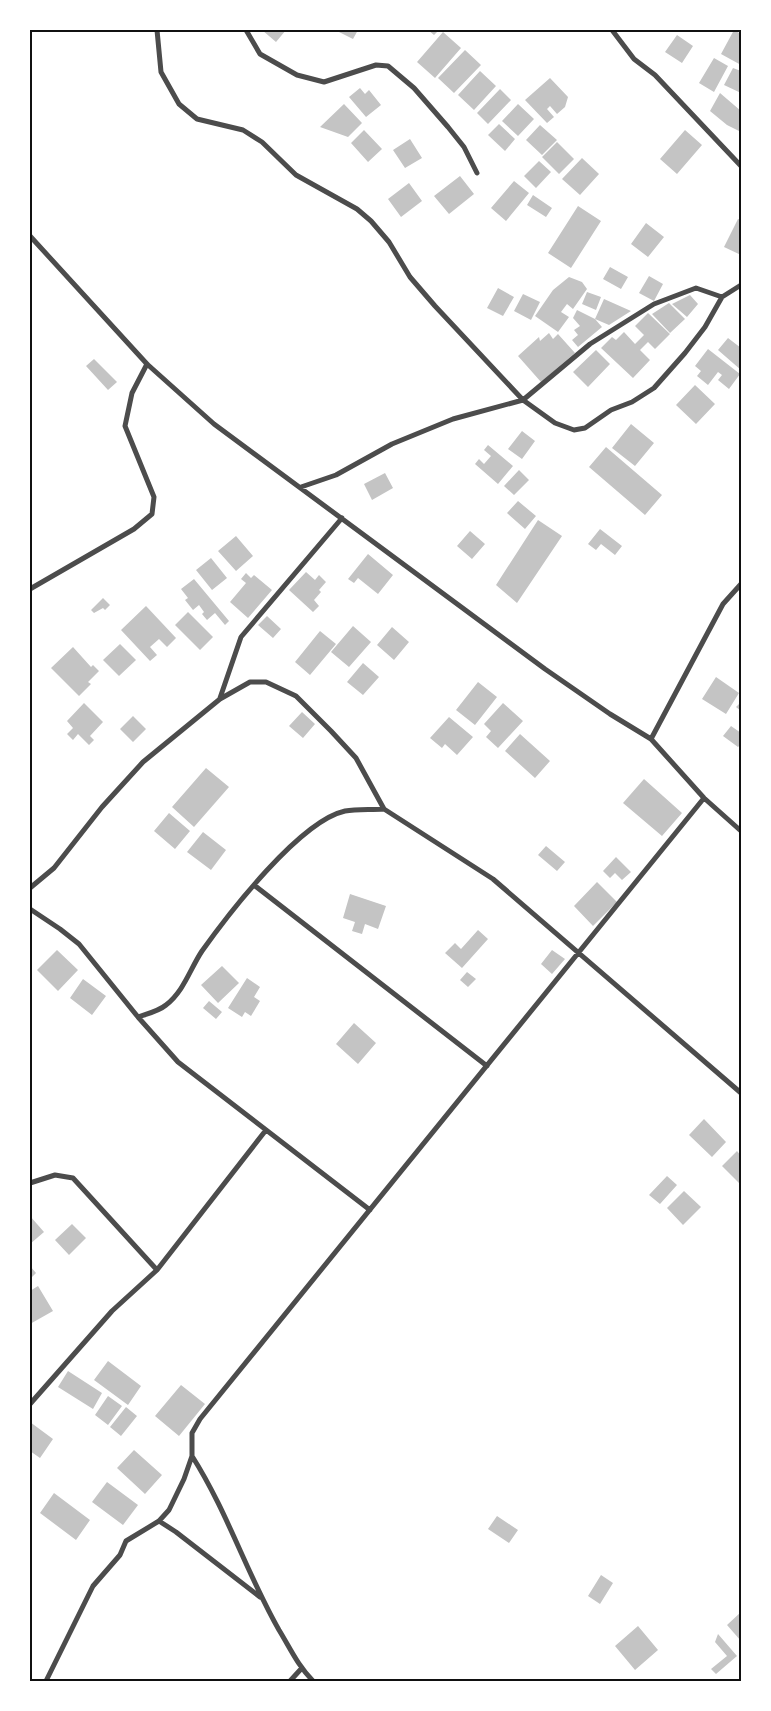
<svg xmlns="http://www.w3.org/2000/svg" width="771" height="1711" viewBox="0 0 771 1711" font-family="Karla,sans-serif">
<rect width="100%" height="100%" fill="#fff"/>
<path fill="#c4c4c4" d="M 262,30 L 286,30 L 276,42 Z
M 335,30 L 358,30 L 353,39 Z
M 428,30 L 439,30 L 434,35 Z
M 734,30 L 741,34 L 741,65 L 721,54 Z
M 443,32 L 461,48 L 435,78 L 417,62 Z
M 677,35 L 693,46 L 682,63 L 665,52 Z
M 465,50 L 481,65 L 454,93 L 438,78 Z
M 714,58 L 728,66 L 714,92 L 699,83 Z
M 733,68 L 741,71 L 741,93 L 724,85 Z
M 480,71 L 496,86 L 474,110 L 458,95 Z
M 550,78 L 568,97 L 565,107 L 557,114 L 550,106 L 547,109 L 554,117 L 547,123 L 525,100 Z
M 360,88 L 365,94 L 369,90 L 381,105 L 366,117 L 349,97 Z
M 500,89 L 511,100 L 488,124 L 477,113 Z
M 720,93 L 741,111 L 741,132 L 727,125 L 710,111 Z
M 344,104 L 362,123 L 348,137 L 320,127 Z
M 518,104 L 534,119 L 518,136 L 502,121 Z
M 499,124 L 515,139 L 505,151 L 488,135 Z
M 540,125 L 557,140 L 542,155 L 526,140 Z
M 364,130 L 382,149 L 368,162 L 351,143 Z
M 685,130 L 702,145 L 677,174 L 660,159 Z
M 410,139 L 422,158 L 405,168 L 393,150 Z
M 557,142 L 574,159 L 559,174 L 542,157 Z
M 582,158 L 599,174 L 580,195 L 562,179 Z
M 539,161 L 551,172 L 536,188 L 524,176 Z
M 460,176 L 474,194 L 449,214 L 434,196 Z
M 514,181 L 529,193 L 506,221 L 491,208 Z
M 409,183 L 422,201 L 401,217 L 388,199 Z
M 533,195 L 552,208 L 546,217 L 527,205 Z
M 578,206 L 601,221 L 571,268 L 548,253 Z
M 738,219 L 741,220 L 741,255 L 724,247 Z
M 646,223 L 664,237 L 648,257 L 631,244 Z
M 610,267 L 628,277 L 621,289 L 603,279 Z
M 649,276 L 663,284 L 654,301 L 639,293 Z
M 569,277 L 582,282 L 587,289 L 573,309 L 567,304 L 561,312 L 569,317 L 558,332 L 535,316 L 553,290 Z
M 498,288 L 514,297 L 503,316 L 487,308 Z
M 587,292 L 601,297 L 596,310 L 582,304 Z
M 523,294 L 540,302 L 531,320 L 514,311 Z
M 690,295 L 698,304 L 687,317 L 672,304 Z
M 604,299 L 631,311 L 609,325 L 595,319 Z
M 669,303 L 685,319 L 670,333 L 652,314 Z
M 577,310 L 595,319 L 602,327 L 578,347 L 572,340 L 578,335 L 574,330 L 580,326 L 573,318 Z
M 648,313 L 670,334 L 655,349 L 648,342 L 640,350 L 650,360 L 633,378 L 601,348 L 612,337 L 616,340 L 624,332 L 635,344 L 644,335 L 635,326 Z
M 549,333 L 553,339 L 558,334 L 575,353 L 541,382 L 518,356 L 539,337 L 540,341 Z
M 728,338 L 741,348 L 741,370 L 718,350 Z
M 708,349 L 740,374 L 729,389 L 718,380 L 722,375 L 718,372 L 708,385 L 697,376 L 701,371 L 695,366 Z
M 596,350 L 610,364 L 588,387 L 573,372 Z
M 94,359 L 117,382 L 108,390 L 86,366 Z
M 695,385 L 715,404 L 696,424 L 676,405 Z
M 631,424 L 654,443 L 635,466 L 612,448 Z
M 522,431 L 535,441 L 522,459 L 508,449 Z
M 488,445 L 513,466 L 498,484 L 475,464 L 479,459 L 484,464 L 491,456 L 484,450 Z
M 606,447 L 662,495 L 645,515 L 589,467 Z
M 519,470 L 529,480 L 514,495 L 504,486 Z
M 385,473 L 393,488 L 372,500 L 364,484 Z
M 518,501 L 536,516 L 525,529 L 507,513 Z
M 538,520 L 562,536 L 517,603 L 496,585 Z
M 600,529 L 622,546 L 615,555 L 601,544 L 596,550 L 588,544 Z
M 470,531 L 485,544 L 472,559 L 457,546 Z
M 236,536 L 253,556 L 236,571 L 218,551 Z
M 368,554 L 393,575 L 378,594 L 358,578 L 354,583 L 348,579 Z
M 211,558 L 227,578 L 212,590 L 196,570 Z
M 306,572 L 315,580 L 319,575 L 326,582 L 319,590 L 321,592 L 314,600 L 319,606 L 313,612 L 289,590 Z
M 246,573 L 251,578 L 254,575 L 272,590 L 248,618 L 230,602 L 246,583 L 241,579 Z
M 194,579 L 229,621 L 225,625 L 215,613 L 207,620 L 202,614 L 204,612 L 199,605 L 193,610 L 185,600 L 188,598 L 181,589 Z
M 103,598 L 110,605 L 105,610 L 103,608 L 94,613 L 91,610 Z
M 146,606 L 176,638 L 167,647 L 159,639 L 150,647 L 157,655 L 150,661 L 121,630 Z
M 188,612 L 213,637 L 200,650 L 175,625 Z
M 267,616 L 281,629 L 273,638 L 258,625 Z
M 353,626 L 371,642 L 349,667 L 331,652 Z
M 392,627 L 409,642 L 394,660 L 377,645 Z
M 320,631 L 336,644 L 310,675 L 295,662 Z
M 120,644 L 136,660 L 119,676 L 103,660 Z
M 73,647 L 91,667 L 93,665 L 99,671 L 88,682 L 91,684 L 79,696 L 51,668 Z
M 363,663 L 379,677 L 363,695 L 347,682 Z
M 716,677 L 739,693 L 726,714 L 702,699 Z
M 478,682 L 497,697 L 475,725 L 456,710 Z
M 741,702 L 741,711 L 736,707 Z
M 84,703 L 103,722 L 90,736 L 94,740 L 89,745 L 78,734 L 73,740 L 67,734 L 73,728 L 67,721 Z
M 503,703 L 523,721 L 498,748 L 486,737 L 491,731 L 484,724 Z
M 302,712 L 315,724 L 303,738 L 289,726 Z
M 133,716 L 146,729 L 133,742 L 120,729 Z
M 449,717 L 473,737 L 457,755 L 445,744 L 442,748 L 430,738 Z
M 731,726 L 741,733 L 741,744 L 738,747 L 723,736 Z
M 520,734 L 550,761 L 535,778 L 505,751 Z
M 206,768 L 229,787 L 194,827 L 172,807 Z
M 644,779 L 682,813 L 662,836 L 623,803 Z
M 169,813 L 190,831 L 175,849 L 154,831 Z
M 203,832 L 226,850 L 211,870 L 187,852 Z
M 546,846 L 565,862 L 557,871 L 538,855 Z
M 616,857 L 631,872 L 622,880 L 615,873 L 610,878 L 603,871 Z
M 597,882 L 617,902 L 593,926 L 574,906 Z
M 350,894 L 386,906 L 378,929 L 365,924 L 362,934 L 352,931 L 355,922 L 343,918 Z
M 478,930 L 488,939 L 462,968 L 445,953 L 455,943 L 461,949 Z
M 57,950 L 78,970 L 58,991 L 37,970 Z
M 552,950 L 565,959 L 552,974 L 541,964 Z
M 222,966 L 239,983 L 218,1003 L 201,985 Z
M 467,972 L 476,979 L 468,987 L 460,980 Z
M 247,978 L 260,987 L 254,997 L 260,1001 L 251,1016 L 245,1012 L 242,1017 L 228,1008 Z
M 83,979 L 106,996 L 92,1015 L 70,998 Z
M 209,1001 L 222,1012 L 216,1019 L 203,1008 Z
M 354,1023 L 376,1043 L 358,1064 L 336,1044 Z
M 704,1119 L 726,1142 L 712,1157 L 689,1135 Z
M 737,1151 L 741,1156 L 741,1185 L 722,1166 Z
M 667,1176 L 677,1185 L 660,1204 L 649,1195 Z
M 684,1191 L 701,1207 L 683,1225 L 667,1208 Z
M 30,1216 L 44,1232 L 30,1244 Z
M 72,1224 L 86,1238 L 69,1255 L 55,1240 Z
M 30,1266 L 36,1273 L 30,1279 Z
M 38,1286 L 53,1311 L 30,1324 L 30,1291 Z
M 108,1361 L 141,1386 L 128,1405 L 94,1380 Z
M 68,1371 L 102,1393 L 93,1409 L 58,1387 Z
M 181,1385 L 205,1404 L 179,1436 L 155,1416 Z
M 108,1396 L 122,1406 L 108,1425 L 95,1415 Z
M 126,1407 L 137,1416 L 121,1436 L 110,1427 Z
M 30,1422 L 53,1439 L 40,1458 L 30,1451 Z
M 134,1450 L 162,1475 L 145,1494 L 117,1468 Z
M 107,1482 L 138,1505 L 123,1525 L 92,1502 Z
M 54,1493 L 90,1520 L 76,1540 L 40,1513 Z
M 497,1516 L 518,1530 L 509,1543 L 488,1529 Z
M 601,1575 L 613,1583 L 600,1604 L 588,1596 Z
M 741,1612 L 741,1641 L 727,1625 Z
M 638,1626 L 658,1650 L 635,1670 L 615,1646 Z
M 718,1634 L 737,1656 L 716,1674 L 711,1669 L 727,1656 L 715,1642 Z"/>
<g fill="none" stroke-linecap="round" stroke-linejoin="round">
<path stroke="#4c4c4c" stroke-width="5" d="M 157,30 L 161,72 L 179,104 L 197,119 L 243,130 L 262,142 L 296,175 L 357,209 L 371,221 L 389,242 L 410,277 L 435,306 L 523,400 L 555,423 L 574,430 L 585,428 L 611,410 L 632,402 L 654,388 L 685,353 L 705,327 L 722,297 L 741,285
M 246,30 L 260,54 L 297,75 L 324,82 L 376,65 L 388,66 L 414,88 L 448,127 L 464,147 L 477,173
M 612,30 L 634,59 L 655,75 L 741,166
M 30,236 L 147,364 L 214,424 L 545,669 L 610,714 L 651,739
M 301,487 L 336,475 L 392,444 L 453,419 L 523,400 L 590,344 L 654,304 L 696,288 L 722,297
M 741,584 L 723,604 L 651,739 L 704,798 L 741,831
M 30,589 L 134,529 L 152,514 L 154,497 L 125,426 L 132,393 L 147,364
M 220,698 L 241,637 L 342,518
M 254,885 L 487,1066
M 30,888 L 54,868 L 102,807 L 143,762 L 220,699 L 250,682 L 266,682 L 296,696 L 331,731 L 356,758 L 384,809 L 493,879 L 741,1093
M 30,909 L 60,929 L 79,944 L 138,1017 L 178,1062 L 370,1210
M 138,1017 C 147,1014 159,1011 166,1005 C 184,991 190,969 202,951 C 229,913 300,821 345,811 C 357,809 371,810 384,809
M 30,1183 L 55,1175 L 73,1178 L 157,1270
M 30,1404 L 112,1311 L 157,1270 L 266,1130
M 192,1456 C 227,1511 247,1574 279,1630 C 290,1648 298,1666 313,1681
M 159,1521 L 176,1532 L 260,1597
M 46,1681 L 93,1586 L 120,1555 L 126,1541 L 159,1521 L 169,1510 L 184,1479 L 192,1456 L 192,1433 L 200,1419 L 704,798
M 290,1681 L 301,1669"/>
</g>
<rect width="771" height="1711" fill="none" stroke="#ffffff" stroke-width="62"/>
<rect x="31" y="31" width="709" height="1649" fill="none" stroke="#111" stroke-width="2"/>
</svg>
